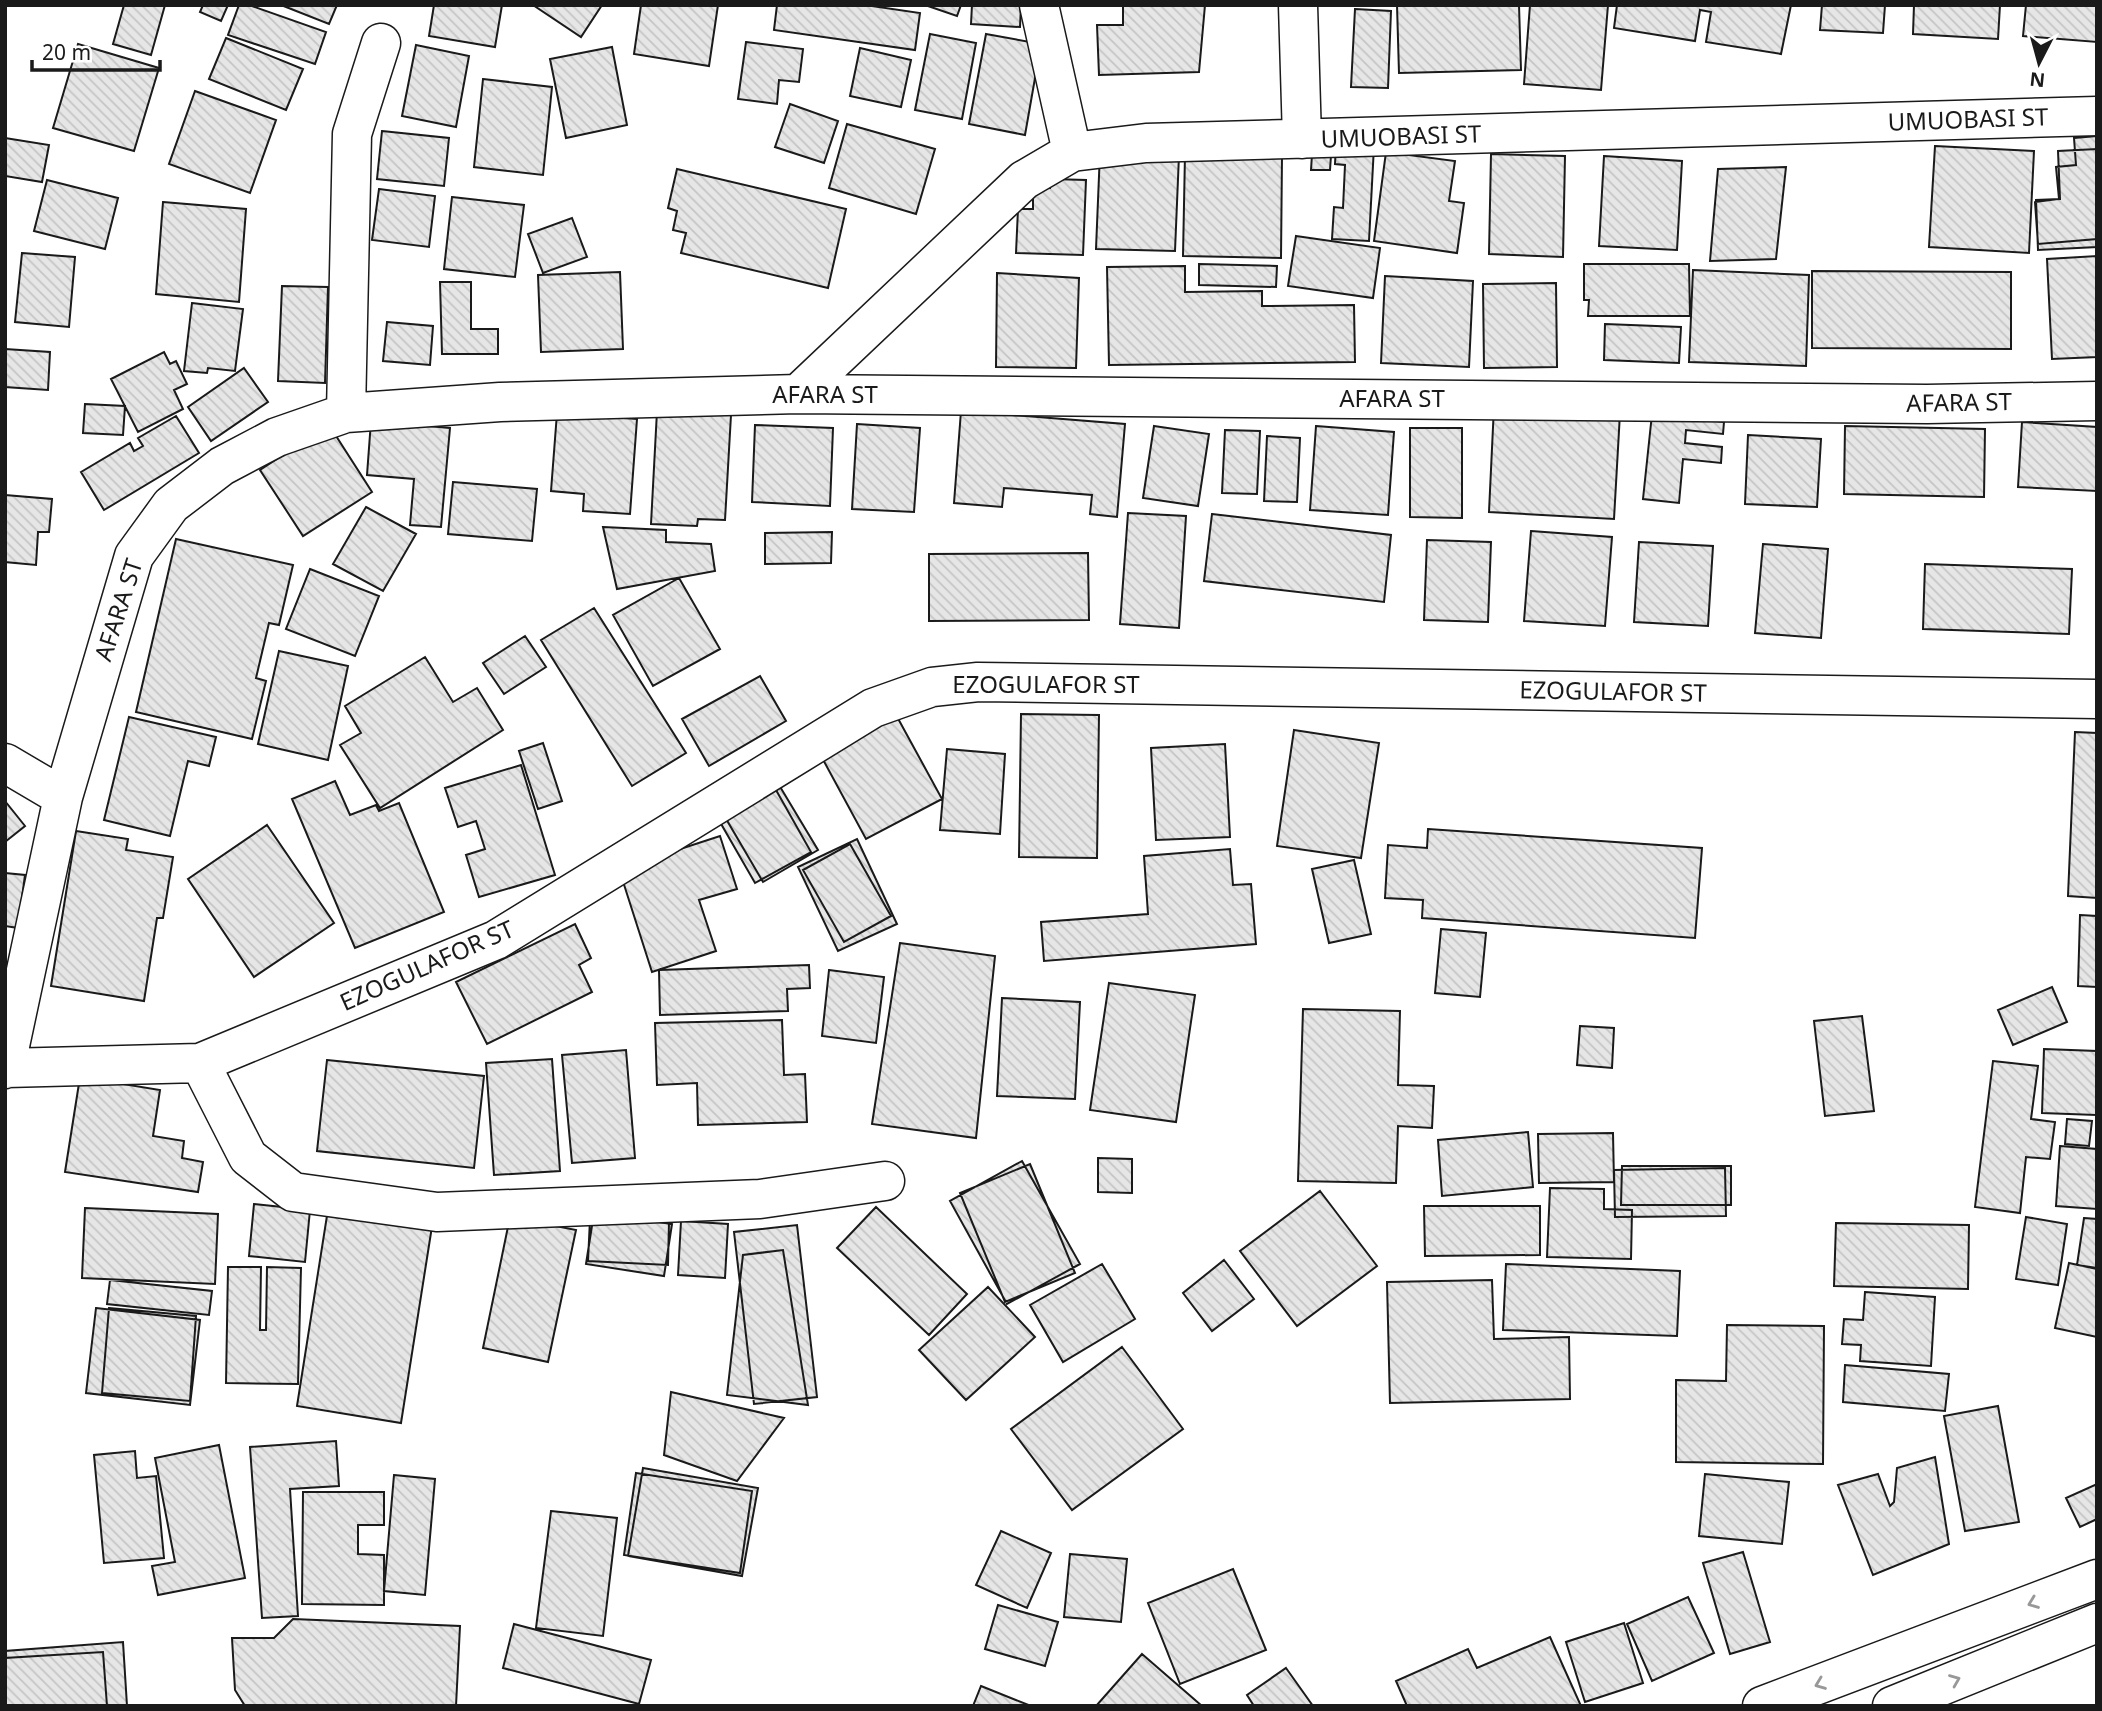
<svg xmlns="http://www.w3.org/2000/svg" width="2102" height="1711" viewBox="0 0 2102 1711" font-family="'Noto Sans',sans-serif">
<defs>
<pattern id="building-back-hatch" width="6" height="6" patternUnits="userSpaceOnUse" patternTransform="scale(1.75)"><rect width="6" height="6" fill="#e6e6e6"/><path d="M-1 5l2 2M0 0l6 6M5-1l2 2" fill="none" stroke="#c5c5c5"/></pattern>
</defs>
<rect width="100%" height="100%" fill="#fff"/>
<path fill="url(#building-back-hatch)" stroke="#1a1a1a" stroke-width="2" d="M 124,5 L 165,5 L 151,55 L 113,44 Z
M 203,5 L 228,5 L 221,21 L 200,12 Z
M 239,5 L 249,5 L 326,32 L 315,64 L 228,35 Z
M 281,5 L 337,5 L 329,24 Z
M 434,5 L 502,5 L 495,47 L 429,36 Z
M 533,5 L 602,5 L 581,37 Z
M 641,5 L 718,5 L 709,66 L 634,54 Z
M 777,5 L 865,5 L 920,13 L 915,50 L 774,30 Z
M 925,5 L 961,5 L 957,16 Z
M 972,5 L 1021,5 L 1020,27 L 971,24 Z
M 1123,5 L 1205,5 L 1199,72 L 1099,75 L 1097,25 L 1123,25 Z
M 1397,5 L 1519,5 L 1521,70 L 1399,73 Z
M 1530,5 L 1608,5 L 1601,90 L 1524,84 Z
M 1617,5 L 1791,5 L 1781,54 L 1706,42 L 1711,12 L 1700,10 L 1695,41 L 1614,28 Z
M 1822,5 L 1885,5 L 1883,33 L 1820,30 Z
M 1914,5 L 2000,5 L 1998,39 L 1913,34 Z
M 2026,5 L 2097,5 L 2097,42 L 2023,36 Z
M 1355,9 L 1391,11 L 1388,88 L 1351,87 Z
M 930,34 L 976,43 L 962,119 L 915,110 Z
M 986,34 L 1041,44 L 1025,135 L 969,124 Z
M 226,38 L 303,69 L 286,110 L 209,79 Z
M 746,42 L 803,49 L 799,82 L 779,80 L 777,104 L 738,99 Z
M 78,44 L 159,68 L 134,151 L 53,128 Z
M 416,45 L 469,56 L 456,127 L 402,116 Z
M 612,47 L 627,125 L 566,138 L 550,59 Z
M 860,48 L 911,60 L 901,107 L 850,96 Z
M 483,79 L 552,87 L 543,175 L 474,167 Z
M 195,91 L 276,120 L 250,193 L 169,164 Z
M 790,104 L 838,121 L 824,163 L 775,147 Z
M 847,124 L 935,149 L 916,214 L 829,188 Z
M 382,131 L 449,138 L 444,186 L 377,179 Z
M 2097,136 L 2097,239 L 2038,244 L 2035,202 L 2059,199 L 2056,167 L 2076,165 L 2074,138 Z
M 5,138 L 49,145 L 42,182 L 5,176 Z
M 1313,139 L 1332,141 L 1330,170 L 1311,170 Z
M 1336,144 L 1374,146 L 1369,241 L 1332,239 L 1334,207 L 1343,208 L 1345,165 L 1335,164 Z
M 1935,146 L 2034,151 L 2029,253 L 1929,247 Z
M 2097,149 L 2097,247 L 2038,250 L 2036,200 L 2060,199 L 2058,151 Z
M 1100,152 L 1179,155 L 1175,251 L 1096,249 Z
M 1386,152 L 1455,161 L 1449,201 L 1464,203 L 1457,253 L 1374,241 Z
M 1185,154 L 1282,156 L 1281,258 L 1183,256 Z
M 1491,154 L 1565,156 L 1563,257 L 1489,254 Z
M 1604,156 L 1682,161 L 1677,250 L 1599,246 Z
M 1786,167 L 1776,259 L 1710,261 L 1718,169 Z
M 677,169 L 846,209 L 828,288 L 681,253 L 686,233 L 673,230 L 677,211 L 668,208 Z
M 1051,179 L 1086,180 L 1083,255 L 1016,253 L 1018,209 L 1033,209 L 1033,187 L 1050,188 Z
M 47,180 L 118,198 L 105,249 L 34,231 Z
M 379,189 L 435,196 L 429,247 L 372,240 Z
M 452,197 L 524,205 L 515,277 L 444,269 Z
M 163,202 L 246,209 L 239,302 L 156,294 Z
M 572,218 L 587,257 L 543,273 L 528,234 Z
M 1296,236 L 1380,248 L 1373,298 L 1288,286 Z
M 22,253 L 75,257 L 69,327 L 15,322 Z
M 2097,256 L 2097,357 L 2052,359 L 2047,259 Z
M 1199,264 L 1277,266 L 1276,287 L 1199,285 Z
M 1584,264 L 1689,264 L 1690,316 L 1588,316 L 1589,300 L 1584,300 Z
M 1185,266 L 1185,292 L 1262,291 L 1262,306 L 1354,305 L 1355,362 L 1109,365 L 1107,267 Z
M 1693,270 L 1809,275 L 1806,366 L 1689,362 Z
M 1812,271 L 2011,272 L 2011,349 L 1812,348 Z
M 620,272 L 623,349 L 541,352 L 538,275 Z
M 997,273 L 1079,278 L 1076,368 L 996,367 Z
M 1385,276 L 1473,281 L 1469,367 L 1381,363 Z
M 440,282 L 471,282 L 471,329 L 498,329 L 498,354 L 442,354 Z
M 1556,283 L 1557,367 L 1484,368 L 1483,284 Z
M 282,286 L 328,287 L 325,383 L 278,381 Z
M 192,303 L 243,309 L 235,371 L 208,368 L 207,373 L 184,371 Z
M 387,322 L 433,326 L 430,365 L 383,361 Z
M 1605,324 L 1681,327 L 1679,363 L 1604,360 Z
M 5,349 L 50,352 L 48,390 L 5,387 Z
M 164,352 L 170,364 L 176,361 L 187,384 L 174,390 L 183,409 L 138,432 L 111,379 Z
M 244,368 L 268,402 L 211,441 L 188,407 Z
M 85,404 L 125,406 L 123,435 L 83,433 Z
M 1494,406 L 1620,413 L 1614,519 L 1489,512 Z
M 657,411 L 731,415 L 725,520 L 698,519 L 697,526 L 651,524 Z
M 961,411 L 1125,424 L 1117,517 L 1090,514 L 1092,495 L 1004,488 L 1002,507 L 954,503 Z
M 557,413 L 637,419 L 630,514 L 583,511 L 584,494 L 551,491 Z
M 1652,414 L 1724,422 L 1723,434 L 1686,430 L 1685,443 L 1722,447 L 1721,463 L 1683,459 L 1679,503 L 1643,499 Z
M 176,416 L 199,453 L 104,510 L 81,472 L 130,443 L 134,451 L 143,446 L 138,438 Z
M 371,421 L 450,428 L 441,527 L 410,525 L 414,479 L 367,475 Z
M 2022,422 L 2097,427 L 2097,491 L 2018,487 Z
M 857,424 L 920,428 L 914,512 L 852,509 Z
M 329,425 L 372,492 L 303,536 L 260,470 Z
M 755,425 L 833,428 L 830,506 L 752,502 Z
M 1154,426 L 1209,434 L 1198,506 L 1143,498 Z
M 1316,426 L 1394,432 L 1388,515 L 1310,510 Z
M 1845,426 L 1985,429 L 1984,497 L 1844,494 Z
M 1410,428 L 1462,428 L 1462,518 L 1410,517 Z
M 1225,430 L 1260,431 L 1257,494 L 1222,493 Z
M 1748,435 L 1821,439 L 1817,507 L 1745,504 Z
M 1267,436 L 1300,438 L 1297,502 L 1264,501 Z
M 453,482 L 537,489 L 532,541 L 448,534 Z
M 5,495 L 52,499 L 49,532 L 38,532 L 36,565 L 5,562 Z
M 366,507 L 416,534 L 383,591 L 333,564 Z
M 1128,513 L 1186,516 L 1179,628 L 1120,624 Z
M 1212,514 L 1391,535 L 1384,602 L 1204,581 Z
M 603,527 L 666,530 L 666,542 L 711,544 L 715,571 L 617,589 Z
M 1531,531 L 1612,537 L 1605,626 L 1524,621 Z
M 832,532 L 831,563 L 765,564 L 765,533 Z
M 176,539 L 293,565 L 279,625 L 269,623 L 256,678 L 266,681 L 252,739 L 136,712 Z
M 1427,540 L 1491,542 L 1488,622 L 1424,620 Z
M 1639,542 L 1713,546 L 1708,626 L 1634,622 Z
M 1763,544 L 1828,549 L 1821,638 L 1755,633 Z
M 1088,553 L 1089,620 L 929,621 L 929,554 Z
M 1925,564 L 2072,569 L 2069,634 L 1923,629 Z
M 310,569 L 379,596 L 355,656 L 286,629 Z
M 679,578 L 720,649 L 653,686 L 613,615 Z
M 594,608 L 686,753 L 632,786 L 541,640 Z
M 525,636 L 546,667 L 504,694 L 483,663 Z
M 279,651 L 348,666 L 328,760 L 258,744 Z
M 425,657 L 453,702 L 477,688 L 503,730 L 380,808 L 340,745 L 361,733 L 345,706 Z
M 760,676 L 786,721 L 709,766 L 682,719 Z
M 895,713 L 942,799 L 866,839 L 820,754 Z
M 1021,714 L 1099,715 L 1097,858 L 1019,857 Z
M 129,717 L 216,737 L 209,766 L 188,761 L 170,836 L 104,820 Z
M 1294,730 L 1379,743 L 1361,858 L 1277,846 Z
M 2075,732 L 2097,733 L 2097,898 L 2068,896 Z
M 543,743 L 562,801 L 538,809 L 519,751 Z
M 1225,744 L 1230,837 L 1156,840 L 1151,748 Z
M 947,749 L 1005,754 L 1000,834 L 940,830 Z
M 521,765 L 555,875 L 479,897 L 466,855 L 485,849 L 476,821 L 458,827 L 445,788 Z
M 335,781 L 350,815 L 376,805 L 379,811 L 399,803 L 444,912 L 355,948 L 292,799 Z
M 779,785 L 818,850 L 763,882 L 725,817 Z
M 776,790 L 811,852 L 755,883 L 720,822 Z
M 5,801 L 25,826 L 5,842 Z
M 267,825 L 334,923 L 254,977 L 188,879 Z
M 1428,829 L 1702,848 L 1695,938 L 1422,918 L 1423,900 L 1385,898 L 1388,845 L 1427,848 Z
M 76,831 L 128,839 L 126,850 L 173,857 L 163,918 L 157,918 L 144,1001 L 51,986 Z
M 720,836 L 737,889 L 699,900 L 716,951 L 652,972 L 619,869 Z
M 857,839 L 897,924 L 838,951 L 798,867 Z
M 850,844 L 891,916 L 844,942 L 803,870 Z
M 1230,849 L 1233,885 L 1251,884 L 1256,944 L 1044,961 L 1041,922 L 1148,914 L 1144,856 Z
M 1354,860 L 1371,934 L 1329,943 L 1312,869 Z
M 5,873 L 25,875 L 18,928 L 5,926 Z
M 2080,915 L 2097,916 L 2097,987 L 2078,986 Z
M 575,924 L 591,958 L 579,965 L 592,992 L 487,1044 L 456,982 Z
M 1441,929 L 1486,933 L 1480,997 L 1435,993 Z
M 900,943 L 995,956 L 976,1138 L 872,1124 Z
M 809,965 L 810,988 L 787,989 L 788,1011 L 660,1015 L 659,970 Z
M 829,970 L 884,977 L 876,1043 L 822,1036 Z
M 1109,983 L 1195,995 L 1176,1122 L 1090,1110 Z
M 2052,987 L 2067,1022 L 2013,1045 L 1998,1010 Z
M 1002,998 L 1080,1002 L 1075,1099 L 997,1096 Z
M 1303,1009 L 1400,1011 L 1398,1085 L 1434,1086 L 1432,1128 L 1398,1126 L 1396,1183 L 1298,1181 Z
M 1862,1016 L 1874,1111 L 1825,1116 L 1814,1021 Z
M 782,1020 L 784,1075 L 805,1074 L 807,1122 L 698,1125 L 697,1083 L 657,1085 L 655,1023 Z
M 1580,1026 L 1614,1028 L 1612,1068 L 1577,1065 Z
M 2044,1049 L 2097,1051 L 2096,1115 L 2042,1113 Z
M 626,1050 L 635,1158 L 572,1163 L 562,1055 Z
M 552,1059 L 560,1171 L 494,1175 L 486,1063 Z
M 327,1060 L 484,1076 L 474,1168 L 317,1151 Z
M 1993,1061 L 2038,1066 L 2031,1119 L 2055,1122 L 2050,1159 L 2026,1157 L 2020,1213 L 1975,1207 Z
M 80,1077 L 160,1090 L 153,1136 L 184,1141 L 182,1158 L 203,1162 L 198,1192 L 65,1172 Z
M 2067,1119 L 2092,1121 L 2089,1146 L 2065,1144 Z
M 1528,1132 L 1533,1187 L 1442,1196 L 1438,1140 Z
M 1613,1133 L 1614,1182 L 1539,1183 L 1538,1134 Z
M 2060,1146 L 2097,1149 L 2097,1209 L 2056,1206 Z
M 1098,1158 L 1132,1159 L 1132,1193 L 1098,1192 Z
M 1022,1161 L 1080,1264 L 1007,1304 L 950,1201 Z
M 1030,1164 L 1075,1273 L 1005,1302 L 960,1193 Z
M 1622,1166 L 1731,1166 L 1731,1205 L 1621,1205 Z
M 1725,1168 L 1726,1216 L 1615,1217 L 1614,1170 Z
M 1550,1188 L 1604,1189 L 1604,1209 L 1632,1210 L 1631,1259 L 1547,1257 Z
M 1320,1191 L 1377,1266 L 1297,1326 L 1240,1251 Z
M 329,1203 L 433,1220 L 401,1423 L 297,1406 Z
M 254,1204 L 310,1210 L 305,1262 L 249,1256 Z
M 1424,1206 L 1540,1206 L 1540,1255 L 1425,1256 Z
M 876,1207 L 967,1294 L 929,1335 L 837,1248 Z
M 85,1208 L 218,1214 L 215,1284 L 82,1278 Z
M 594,1213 L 672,1224 L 664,1276 L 586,1264 Z
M 510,1217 L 576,1230 L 548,1362 L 483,1348 Z
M 2026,1217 L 2067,1224 L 2058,1285 L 2016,1279 Z
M 2084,1218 L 2097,1219 L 2097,1268 L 2077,1265 Z
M 590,1219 L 669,1222 L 668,1265 L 588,1261 Z
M 681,1221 L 728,1224 L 725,1278 L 678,1275 Z
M 1836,1223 L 1969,1225 L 1968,1289 L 1834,1286 Z
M 797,1225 L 817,1397 L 754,1404 L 734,1232 Z
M 783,1250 L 808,1405 L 727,1395 L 743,1255 Z
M 1224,1260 L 1254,1299 L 1212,1331 L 1183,1293 Z
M 2069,1263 L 2097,1269 L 2097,1337 L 2055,1328 Z
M 1102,1264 L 1135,1319 L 1063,1362 L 1030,1305 Z
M 1506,1264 L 1680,1271 L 1677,1336 L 1503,1330 Z
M 228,1267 L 261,1267 L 260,1330 L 266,1330 L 267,1267 L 301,1268 L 298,1384 L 226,1383 Z
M 110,1280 L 212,1291 L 209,1315 L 107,1304 Z
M 1492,1280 L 1494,1339 L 1569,1337 L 1570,1399 L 1390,1403 L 1387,1282 Z
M 988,1287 L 1035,1337 L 966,1400 L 919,1350 Z
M 1865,1292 L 1935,1297 L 1931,1366 L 1860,1361 L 1861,1345 L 1842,1344 L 1844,1319 L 1863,1320 Z
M 96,1308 L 200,1320 L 190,1405 L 86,1393 Z
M 109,1308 L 196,1316 L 190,1401 L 102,1393 Z
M 1727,1325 L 1824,1326 L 1823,1464 L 1676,1462 L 1676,1380 L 1726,1381 Z
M 1122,1347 L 1183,1429 L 1072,1510 L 1011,1429 Z
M 1845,1365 L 1949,1374 L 1945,1411 L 1843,1402 Z
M 671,1392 L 784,1418 L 737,1481 L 664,1455 Z
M 1998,1406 L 2019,1522 L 1965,1531 L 1944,1416 Z
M 336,1441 L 339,1486 L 290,1489 L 298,1616 L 262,1618 L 250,1447 Z
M 219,1445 L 245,1578 L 158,1595 L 152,1566 L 175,1562 L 155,1458 Z
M 135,1451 L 137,1478 L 156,1476 L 164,1558 L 104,1563 L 94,1455 Z
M 1935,1457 L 1949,1544 L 1873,1575 L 1838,1485 L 1878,1474 L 1890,1506 L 1894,1502 L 1897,1468 Z
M 643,1468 L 758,1488 L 742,1576 L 628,1556 Z
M 636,1473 L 752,1491 L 740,1573 L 624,1555 Z
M 1705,1474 L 1789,1482 L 1782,1544 L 1699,1536 Z
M 394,1475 L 435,1479 L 425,1595 L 384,1591 Z
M 2097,1484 L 2097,1519 L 2080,1527 L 2066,1498 Z
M 303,1492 L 384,1492 L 384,1525 L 358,1525 L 358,1554 L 384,1555 L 384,1605 L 302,1604 Z
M 551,1511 L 617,1518 L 603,1636 L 536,1628 Z
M 1001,1531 L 1051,1553 L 1027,1608 L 976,1585 Z
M 1743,1552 L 1770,1642 L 1730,1654 L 1703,1563 Z
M 1070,1554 L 1127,1559 L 1121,1622 L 1064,1617 Z
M 1233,1569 L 1266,1650 L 1180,1684 L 1148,1603 Z
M 1688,1597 L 1714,1653 L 1652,1681 L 1627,1624 Z
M 998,1605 L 1058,1622 L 1045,1666 L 985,1649 Z
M 293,1619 L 460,1626 L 456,1706 L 245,1706 L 235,1690 L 232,1638 L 274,1638 Z
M 1624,1623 L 1643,1683 L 1585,1702 L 1566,1642 Z
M 514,1624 L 651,1660 L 639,1704 L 503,1668 Z
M 1550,1637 L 1581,1706 L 1407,1706 L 1396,1681 L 1468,1649 L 1477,1668 Z
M 123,1642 L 127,1706 L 5,1706 L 5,1651 Z
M 103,1652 L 107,1706 L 5,1706 L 5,1658 Z
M 1142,1654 L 1202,1706 L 1096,1706 Z
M 1286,1668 L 1313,1706 L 1254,1706 L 1247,1695 Z
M 981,1686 L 1031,1706 L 973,1706 Z"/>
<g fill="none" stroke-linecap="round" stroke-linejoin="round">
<defs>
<path id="minor" d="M 1039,5 L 1072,152
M 1298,5 L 1302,139
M 798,394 L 1024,180 L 1072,152 L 1146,143 L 2097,116
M 346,413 L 352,134 L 381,43
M 5,763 L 63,797
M 200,1063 L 248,1157 L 293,1192 L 437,1212 L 760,1199 L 885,1181
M 6,1068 L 200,1063 L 496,940 L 873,708 L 932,687 L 978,682 L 2097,699
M 5,1069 L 63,797 L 134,556 L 171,505 L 222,466 L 277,437 L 346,413 L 500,402 L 798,394 L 1927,404 L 2097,401"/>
<path id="major" d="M 1762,1706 L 2097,1579
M 1892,1706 L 2097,1623"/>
</defs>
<use href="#minor" stroke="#1a1a1a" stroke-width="41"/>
<use href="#major" stroke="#1a1a1a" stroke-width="41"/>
<use href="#minor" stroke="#fff" stroke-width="38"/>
<use href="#major" stroke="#fff" stroke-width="38"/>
</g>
<defs><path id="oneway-chevron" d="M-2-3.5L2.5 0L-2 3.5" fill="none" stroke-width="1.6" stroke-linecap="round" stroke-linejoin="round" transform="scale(1.75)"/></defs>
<g stroke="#989898">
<use href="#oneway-chevron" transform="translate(2033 1603) rotate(159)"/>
<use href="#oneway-chevron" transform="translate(1955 1680) rotate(-22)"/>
<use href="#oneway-chevron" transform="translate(1820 1684) rotate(159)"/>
</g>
<g text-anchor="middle" stroke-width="5" stroke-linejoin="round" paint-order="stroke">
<g font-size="24" fill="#1a1a1a" stroke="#fff">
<text transform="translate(1968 120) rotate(-2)" y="8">UMUOBASI ST</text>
<text transform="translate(1401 137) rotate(-2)" y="8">UMUOBASI ST</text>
<text x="825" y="403">AFARA ST</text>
<text x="1392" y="407">AFARA ST</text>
<text transform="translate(1959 403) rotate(-1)" y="8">AFARA ST</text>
<text transform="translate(119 610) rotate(-72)" y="8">AFARA ST</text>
<text x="1046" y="693">EZOGULAFOR ST</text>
<text transform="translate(1613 692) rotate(1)" y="8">EZOGULAFOR ST</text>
<text transform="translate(427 966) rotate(-24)" y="8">EZOGULAFOR ST</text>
</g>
</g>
<rect width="2102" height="1711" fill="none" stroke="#1a1a1a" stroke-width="14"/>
<g transform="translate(2039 63) rotate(186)" stroke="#ffffff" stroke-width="5" paint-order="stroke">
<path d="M0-5L12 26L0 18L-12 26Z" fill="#1a1a1a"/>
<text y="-10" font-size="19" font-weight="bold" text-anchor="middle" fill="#1a1a1a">N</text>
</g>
<path d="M32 60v10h128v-10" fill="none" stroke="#1a1a1a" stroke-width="3.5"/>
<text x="42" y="60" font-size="21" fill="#1a1a1a" stroke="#ffffff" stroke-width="5" paint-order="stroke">20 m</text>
</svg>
